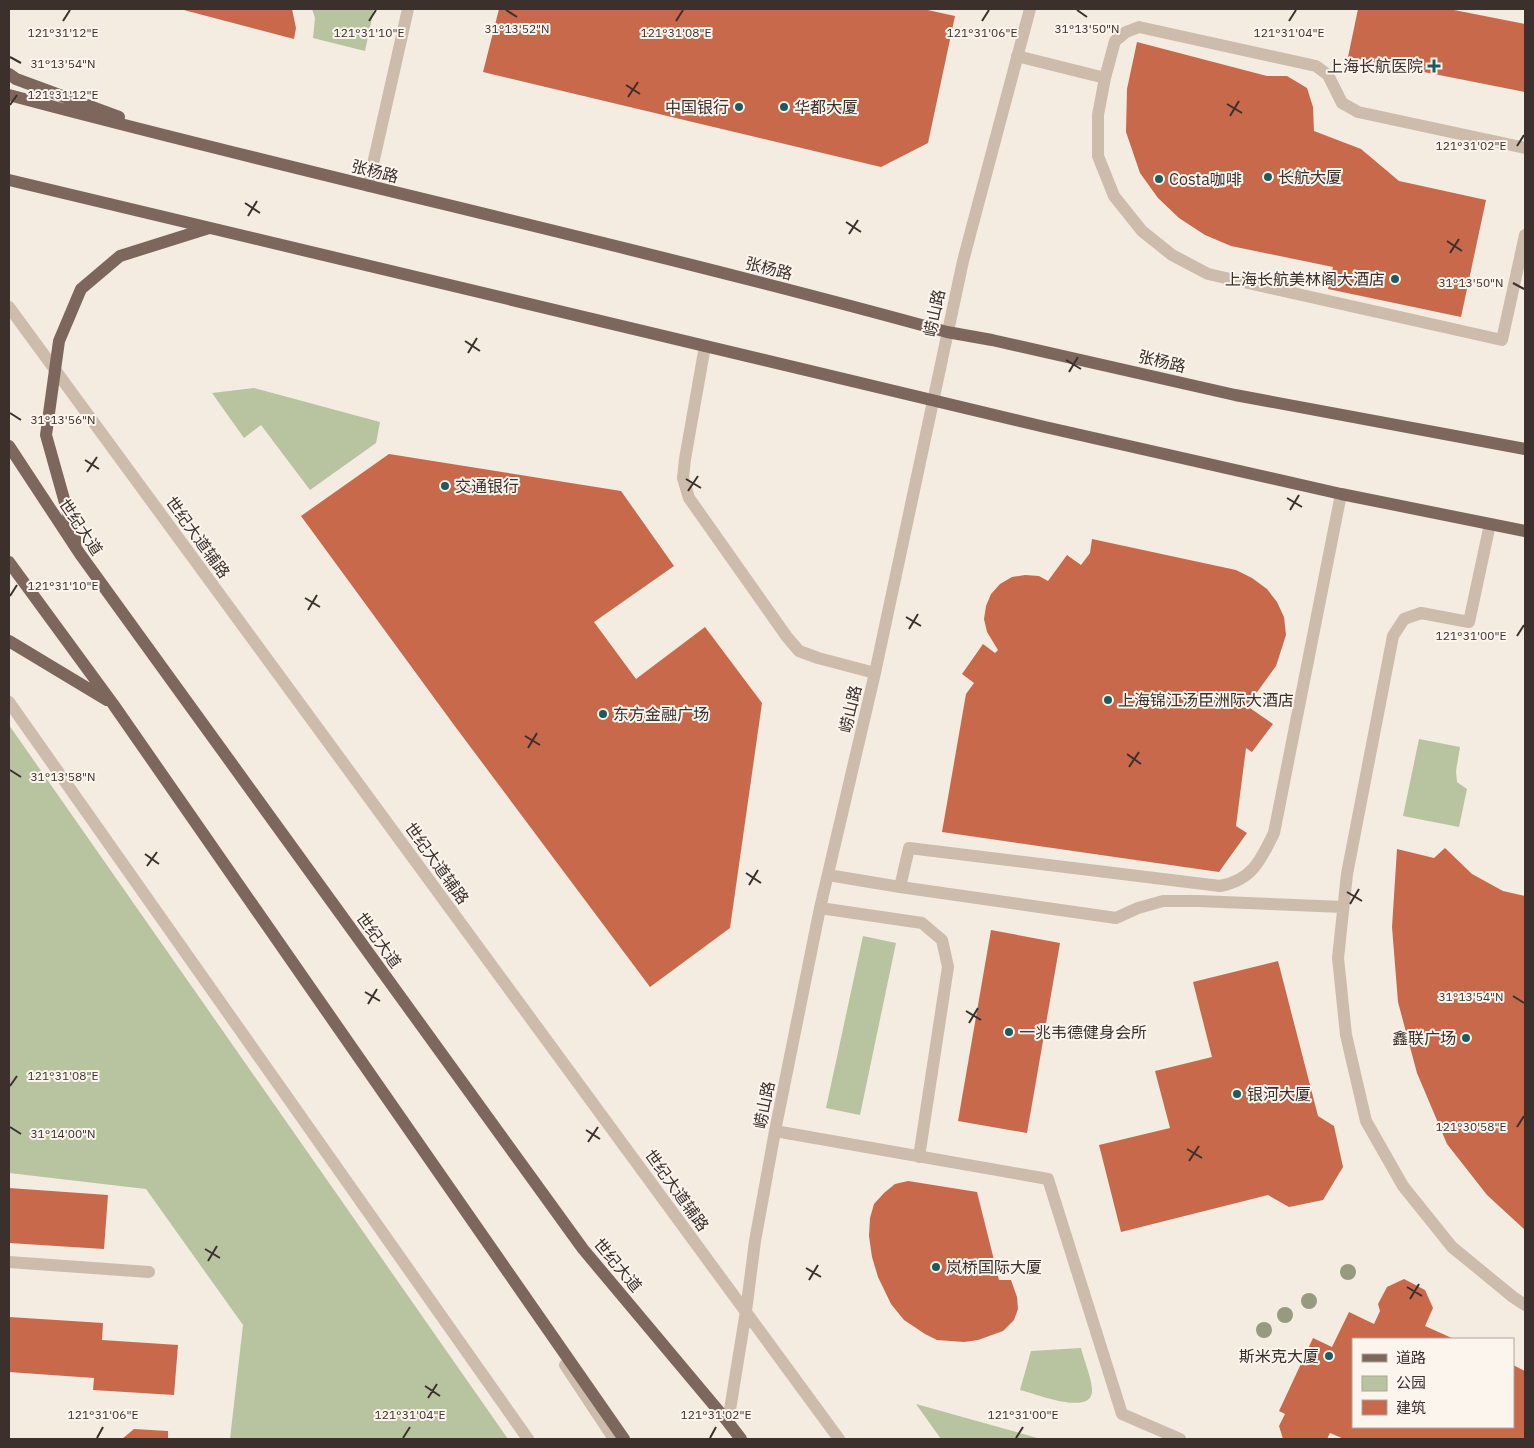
<svg xmlns="http://www.w3.org/2000/svg" width="1534" height="1448" viewBox="0 0 1534 1448" font-family="'IBM Plex Sans','Noto Sans SC',sans-serif">
<rect width="100%" height="100%" fill="#f4ebe1"/>
<path fill="#b8c4a0" d="M 312,9 L 374,9 L 365,51 L 313,38 L 315,18 Z
M 254,388 L 380,422 L 376,443 L 310,490 L 261,425 L 244,438 L 212,393 Z
M 9,725 L 508,1439 L 230,1439 L 243,1325 L 146,1189 L 9,1173 Z
M 1419,739 L 1460,747 L 1456,771 L 1457,782 L 1467,789 L 1459,827 L 1403,816 Z
M 863,936 L 896,943 L 860,1115 L 826,1108 Z
M 1081,1348 C 1084,1361 1091,1376 1092,1389 C 1094,1418 1034,1393 1020,1390 L 1031,1351 Z
M 916,1404 L 1041,1439 L 941,1439 Z"/>
<path fill="#c8694b" d="M 180,9 L 292,9 L 296,28 L 294,39 Z
M 499,9 L 923,9 L 955,16 L 928,143 L 881,167 L 483,72 Z
M 1358,9 L 1449,9 L 1525,24 L 1525,92 L 1348,57 Z
M 1137,42 L 1267,76 L 1287,76 L 1307,88 L 1313,107 L 1314,131 L 1361,149 L 1399,181 L 1486,200 L 1461,317 L 1328,289 L 1333,267 L 1231,246 L 1205,235 L 1179,218 L 1158,198 L 1140,173 L 1126,132 L 1127,89 Z
M 389,454 L 621,491 L 674,566 L 594,622 L 636,679 L 705,627 L 762,703 L 730,928 L 650,987 L 454,725 L 301,516 Z
M 1092,539 L 1236,570 L 1252,578 L 1267,589 L 1277,602 L 1284,617 L 1286,635 L 1276,666 L 1247,706 L 1273,724 L 1252,752 L 1246,748 L 1236,826 L 1247,833 L 1219,872 L 942,832 L 966,694 L 974,683 L 962,674 L 983,644 L 995,653 L 998,650 L 987,632 L 984,619 L 986,606 L 991,594 L 1000,584 L 1012,577 L 1025,575 L 1039,576 L 1048,581 L 1067,555 L 1081,565 L 1090,553 Z
M 1445,848 L 1472,874 L 1503,891 L 1525,896 L 1525,1230 L 1487,1195 L 1447,1144 L 1417,1073 L 1398,1002 L 1392,927 L 1397,849 L 1434,858 Z
M 991,930 L 1060,943 L 1027,1133 L 958,1121 Z
M 1278,961 L 1318,1116 L 1334,1126 L 1343,1167 L 1323,1200 L 1289,1207 L 1268,1195 L 1121,1232 L 1099,1145 L 1170,1128 L 1155,1071 L 1212,1057 L 1193,982 Z
M 908,1181 L 977,1192 L 999,1280 L 1011,1280 L 1017,1297 L 1018,1309 L 1014,1320 L 1003,1331 L 978,1340 L 964,1342 L 937,1340 L 925,1334 L 904,1320 L 891,1304 L 878,1277 L 872,1257 L 869,1236 L 870,1218 L 874,1204 L 884,1193 L 895,1184 Z
M 9,1188 L 108,1195 L 104,1249 L 9,1243 Z
M 1404,1279 L 1425,1290 L 1433,1308 L 1425,1326 L 1454,1339 L 1353,1339 L 1353,1427 L 1513,1427 L 1513,1365 L 1525,1371 L 1525,1439 L 1344,1439 L 1330,1433 L 1327,1439 L 1283,1439 L 1279,1426 L 1285,1414 L 1279,1411 L 1313,1338 L 1332,1347 L 1349,1312 L 1374,1324 L 1380,1311 L 1378,1304 L 1387,1287 Z
M 9,1317 L 103,1323 L 102,1340 L 178,1345 L 174,1395 L 93,1390 L 94,1378 L 9,1372 Z
M 134,1429 L 168,1431 L 168,1439 L 122,1439 Z"/>
<g fill="none" stroke-linecap="round" stroke-linejoin="round">
<path stroke="#cdbbac" stroke-width="12" d="M 1017,56 L 1105,78
M 1525,148 L 1358,112 L 1342,103 L 1328,75 L 1316,66 L 1139,27 L 1126,32 L 1115,41 L 1105,78 L 1098,115 L 1098,156 L 1114,196 L 1142,231 L 1172,255 L 1208,274 L 1502,340 L 1525,235
M 368,186 L 408,9
M 9,307 L 839,1439
M 705,346 L 685,459 L 683,478 L 689,498 L 787,637 L 799,651 L 818,658 L 875,673
M 1490,524 L 1469,622 L 1421,613 L 1404,619 L 1393,636 L 1347,874 L 1338,958 L 1346,1035 L 1366,1121 L 1403,1186 L 1452,1247 L 1513,1297 L 1525,1305
M 9,702 L 528,1439
M 828,875 L 900,887 L 1116,918 L 1138,908 L 1163,901 L 1198,901 L 1343,907
M 900,887 L 909,848 L 1220,886 C 1252,880 1261,860 1274,833 L 1341,494
M 820,908 L 922,923 L 942,940 L 948,967 L 919,1157
M 775,1131 L 1048,1179 L 1122,1414 L 1180,1439
M 9,1262 L 149,1272
M 565,1365 L 614,1439
M 728,1422 L 746,1311 L 755,1241 L 775,1131 L 820,908 L 875,673 L 963,261 L 1030,9"/>
<path stroke="#7d675c" stroke-width="12" d="M 9,74 L 16,79 L 119,117
M 9,95 C 320,178 636,246 947,332 L 992,340 L 1235,395 L 1525,449
M 9,180 L 1045,427 L 1341,494 L 1525,531
M 9,446 L 80,554 L 583,1249 L 728,1422 L 741,1439
M 76,542 L 46,435 L 59,341 L 81,289 L 120,256 L 209,228
M 9,562 L 113,704 L 624,1439
M 9,641 L 107,700"/>
</g>
<g fill="#969b7f">
<circle cx="1348" cy="1272" r="8"/>
<circle cx="1309" cy="1301" r="8"/>
<circle cx="1285" cy="1315" r="8"/>
<circle cx="1264" cy="1330" r="8"/>
</g>
<path fill="none" stroke="#3b302b" stroke-width="2" d="M 506,10 L 517,17M 1077,10 L 1087,17M 63,21 L 70,10M 369,21 L 376,10M 676,21 L 683,10M 982,21 L 989,10M 1289,21 L 1296,10M 10,57 L 21,63M 626,85 L 640,94M 628,97 L 638,82M 1227,104 L 1242,113M 10,105 L 17,95M 1230,116 L 1239,101M 1517,146 L 1524,135M 245,203 L 260,213M 248,216 L 257,201M 846,222 L 861,232M 849,234 L 858,220M 1447,241 L 1462,251M 1450,253 L 1459,239M 1513,283 L 1524,289M 465,341 L 480,351M 468,353 L 477,338M 1066,360 L 1081,369M 1069,372 L 1078,357M 10,413 L 21,420M 85,460 L 99,469M 87,472 L 97,457M 686,479 L 701,488M 688,491 L 698,476M 1287,498 L 1302,507M 1290,510 L 1299,495M 10,596 L 17,585M 305,598 L 320,607M 308,610 L 317,595M 906,617 L 921,626M 909,629 L 918,614M 1517,636 L 1524,625M 525,736 L 540,745M 528,748 L 537,733M 1127,754 L 1141,764M 1129,767 L 1139,752M 10,770 L 21,777M 145,854 L 159,864M 147,866 L 157,852M 746,873 L 761,883M 749,885 L 758,870M 1347,892 L 1362,901M 1350,904 L 1359,889M 365,992 L 380,1001M 1513,996 L 1524,1003M 368,1004 L 377,989M 966,1011 L 981,1020M 969,1023 L 978,1008M 10,1086 L 17,1076M 10,1127 L 21,1134M 1517,1127 L 1524,1116M 586,1130 L 600,1139M 588,1142 L 598,1127M 1187,1149 L 1202,1158M 1189,1161 L 1199,1146M 205,1249 L 220,1258M 208,1261 L 217,1246M 806,1268 L 821,1277M 809,1280 L 818,1265M 1407,1287 L 1422,1296M 1410,1299 L 1419,1284M 425,1386 L 440,1396M 428,1398 L 437,1384M 97,1438 L 103,1427M 403,1438 L 410,1427M 710,1438 L 716,1427M 1016,1438 L 1023,1427"/>
<g fill="#1f5a5e" stroke="#fbf5ee" stroke-width="2">
<path d="M1431.5 58.5h5v5h5v5h-5v5h-5v-5h-5v-5h5z"/>
<circle cx="739" cy="107" r="5"/>
<circle cx="784" cy="107" r="5"/>
<circle cx="1268" cy="177" r="5"/>
<circle cx="1159" cy="179" r="5"/>
<circle cx="1395" cy="279" r="5"/>
<circle cx="445" cy="486" r="5"/>
<circle cx="1108" cy="700" r="5"/>
<circle cx="603" cy="714" r="5"/>
<circle cx="1009" cy="1032" r="5"/>
<circle cx="1466" cy="1038" r="5"/>
<circle cx="1237" cy="1094" r="5"/>
<circle cx="936" cy="1267" r="5"/>
<circle cx="1329" cy="1356" r="5"/>
</g>
<g text-anchor="middle" stroke-width="4" stroke-linejoin="round" paint-order="stroke">
<g font-size="16" fill="#3b302b" stroke="#fbf5ee" text-anchor="start">
<text x="1423" y="72" text-anchor="end">上海长航医院</text>
<text x="729" y="113" text-anchor="end">中国银行</text>
<text x="794" y="113">华都大厦</text>
<text x="1278" y="183">长航大厦</text>
<text x="1169" y="185">Costa咖啡</text>
<text x="1385" y="285" text-anchor="end">上海长航美林阁大酒店</text>
<text x="455" y="492">交通银行</text>
<text x="1118" y="706">上海锦江汤臣洲际大酒店</text>
<text x="613" y="720">东方金融广场</text>
<text x="1019" y="1038">一兆韦德健身会所</text>
<text x="1456" y="1044" text-anchor="end">鑫联广场</text>
<text x="1247" y="1100">银河大厦</text>
<text x="946" y="1273">岚桥国际大厦</text>
<text x="1319" y="1362" text-anchor="end">斯米克大厦</text>
</g>
<g font-size="16" fill="#3b302b" stroke="#fbf5ee">
<text transform="translate(375 171) rotate(14)" y="6">张杨路</text>
<text transform="translate(769 268) rotate(14)" y="6">张杨路</text>
<text transform="translate(934 313) rotate(-78)" y="6">崂山路</text>
<text transform="translate(1162 361) rotate(13)" y="6">张杨路</text>
<text transform="translate(81 527) rotate(56)" y="6">世纪大道</text>
<text transform="translate(198 537) rotate(54)" y="6">世纪大道辅路</text>
<text transform="translate(850 709) rotate(-77)" y="6">崂山路</text>
<text transform="translate(437 863) rotate(54)" y="6">世纪大道辅路</text>
<text transform="translate(379 940) rotate(54)" y="6">世纪大道</text>
<text transform="translate(764 1105) rotate(-79)" y="6">崂山路</text>
<text transform="translate(677 1190) rotate(54)" y="6">世纪大道辅路</text>
<text transform="translate(618 1265) rotate(50)" y="6">世纪大道</text>
</g>
</g>
<g font-size="12" text-anchor="middle" fill="#3b302b" stroke="#fbf5ee" stroke-width="4" stroke-linejoin="round" paint-order="stroke">
<text x="517" y="33">31°13'52"N</text>
<text x="1087" y="33">31°13'50"N</text>
<text x="63" y="37">121°31'12"E</text>
<text x="369" y="37">121°31'10"E</text>
<text x="676" y="37">121°31'08"E</text>
<text x="982" y="37">121°31'06"E</text>
<text x="1289" y="37">121°31'04"E</text>
<text x="63" y="68">31°13'54"N</text>
<text x="63" y="99">121°31'12"E</text>
<text x="1471" y="150">121°31'02"E</text>
<text x="1471" y="287">31°13'50"N</text>
<text x="63" y="424">31°13'56"N</text>
<text x="63" y="590">121°31'10"E</text>
<text x="1471" y="640">121°31'00"E</text>
<text x="63" y="781">31°13'58"N</text>
<text x="1471" y="1001">31°13'54"N</text>
<text x="63" y="1080">121°31'08"E</text>
<text x="1471" y="1131">121°30'58"E</text>
<text x="63" y="1138">31°14'00"N</text>
<text x="103" y="1419">121°31'06"E</text>
<text x="410" y="1419">121°31'04"E</text>
<text x="716" y="1419">121°31'02"E</text>
<text x="1023" y="1419">121°31'00"E</text>
</g>
<rect width="1534" height="1448" fill="none" stroke="#3b302b" stroke-width="20"/>
<rect x="1352" y="1338" width="162" height="90" fill="#fbf5ee" stroke="#aea6a0"/>
<rect x="1362" y="1354" width="25" height="8" fill="#7d675c" stroke="#aea6a0"/>
<text x="1396" y="1363" font-size="15" fill="#3b302b">道路</text>
<rect x="1362" y="1376" width="25" height="15" fill="#b8c4a0" stroke="#aea6a0"/>
<text x="1396" y="1388" font-size="15" fill="#3b302b">公园</text>
<rect x="1362" y="1400" width="25" height="15" fill="#c8694b" stroke="#aea6a0"/>
<text x="1396" y="1413" font-size="15" fill="#3b302b">建筑</text>
</svg>
